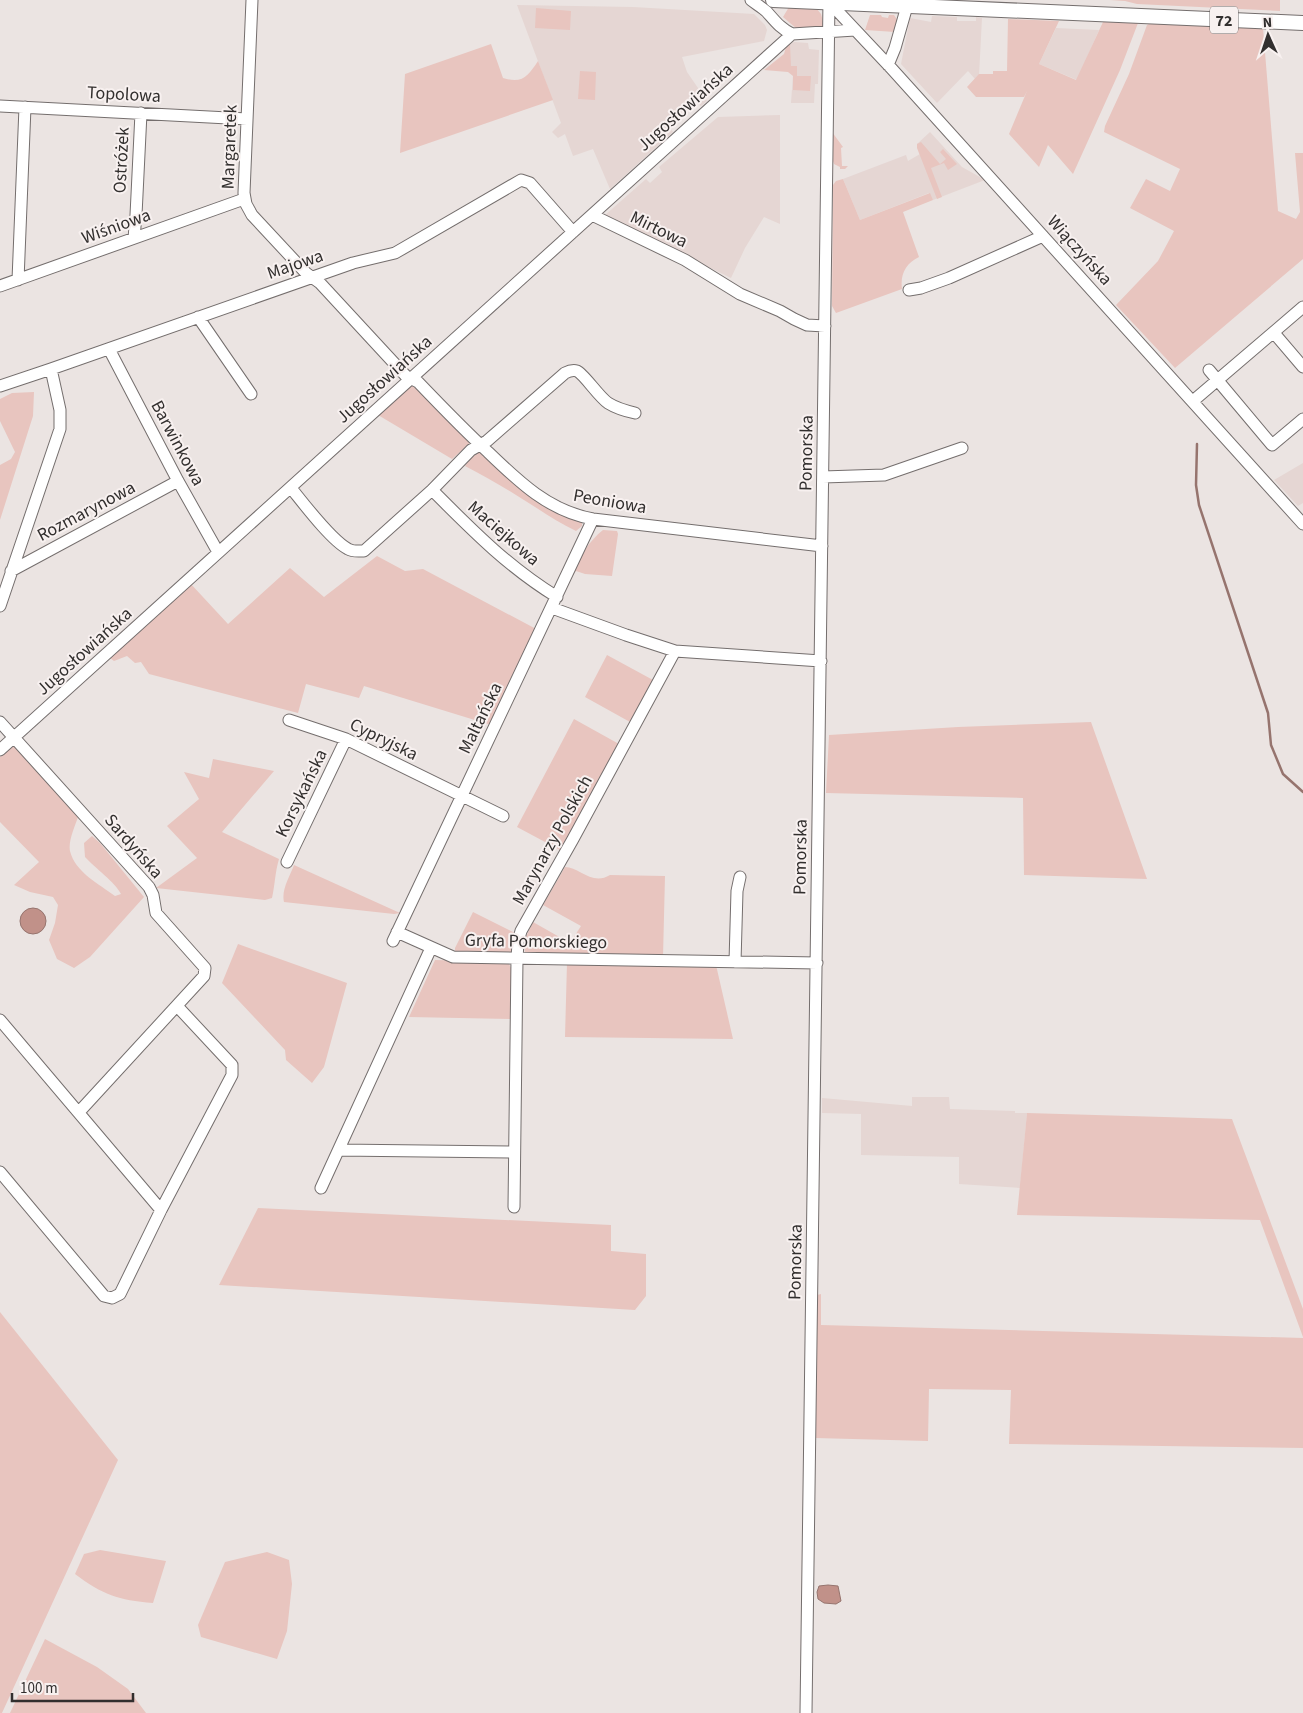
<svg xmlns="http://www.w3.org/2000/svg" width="1303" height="1713" viewBox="0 0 1303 1713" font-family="'Source Sans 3',sans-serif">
<rect width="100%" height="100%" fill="#ebe4e2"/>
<path fill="#e5d6d3" d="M 517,5 L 633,7 L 754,14 L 765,25 L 767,30 L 764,41 L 682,57 L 687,72 L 707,101 L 701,106 L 692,101 L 688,104 L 676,120 L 669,127 L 673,132 L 610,189 L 593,149 L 573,156 L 565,134 L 558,138 L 552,132 L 561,123 Z
M 932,16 L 957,17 L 957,21 L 976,21 L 976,17 L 982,18 L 979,76 L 975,79 L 968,71 L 937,103 L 901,64 L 910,18 L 931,22 Z
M 1056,28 L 1099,30 L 1077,80 L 1039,64 Z
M 794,42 L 808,43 L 809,49 L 819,50 L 818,84 L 815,84 L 814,103 L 791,103 L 793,75 L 786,47 Z
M 780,115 L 780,224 L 764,217 L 745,248 L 731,278 L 604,216 L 646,179 L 650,183 L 662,172 L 659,167 L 718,117 Z
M 930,132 L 962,167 L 985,180 L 933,200 L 929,193 L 860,220 L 843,179 L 906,155 L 908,161 L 920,154 L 917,144 Z
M 1303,463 L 1303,503 L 1298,506 L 1274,480 Z
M 912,1097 L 949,1097 L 950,1109 L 1015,1111 L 1015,1113 L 1027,1113 L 1020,1188 L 959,1184 L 959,1157 L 861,1155 L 861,1114 L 822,1113 L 822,1098 L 912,1106 Z"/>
<path fill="#e8c5bf" d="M 1110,0 L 1280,0 L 1280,11 L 1137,4 L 1125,1 Z
M 789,7 L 817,9 L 821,14 L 824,25 L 822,27 L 797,29 L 783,17 Z
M 536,8 L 571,11 L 570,30 L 535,28 Z
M 870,15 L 881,15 L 882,17 L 888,18 L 889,15 L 894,15 L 898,21 L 895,32 L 865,30 Z
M 1008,19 L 1059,21 L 1039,64 L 1076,80 L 1103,22 L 1138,23 L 1120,70 L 1073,174 L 1048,145 L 1039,167 L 1009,134 L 1027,91 L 1024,97 L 976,97 L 967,87 L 979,74 L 993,74 L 993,71 L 1007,71 Z
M 1151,23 L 1263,28 L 1278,211 L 1296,219 L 1300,212 L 1295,153 L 1303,153 L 1303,259 L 1175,368 L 1116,305 L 1158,261 L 1174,231 L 1130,208 L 1146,179 L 1170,191 L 1180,169 L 1104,132 L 1105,126 L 1129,74 L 1147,25 Z
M 491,44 L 503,78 C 523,84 528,76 538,61 L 553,100 L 400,153 L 405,74 Z
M 790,44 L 791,66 L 797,66 L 797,76 L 811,76 L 810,91 L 793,90 L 793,76 L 788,72 L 764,70 L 784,54 L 786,47 Z
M 580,71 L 596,72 L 595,100 L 578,99 Z
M 832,132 L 843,147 L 841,148 L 842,166 L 848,166 L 845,169 L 840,169 L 840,167 L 834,164 L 832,158 Z
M 921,142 L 940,164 L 946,159 L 940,152 L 943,149 L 957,164 L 948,170 L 944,163 L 931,168 L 942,197 L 937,199 L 917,148 L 917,144 Z
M 843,179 L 860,220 L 930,193 L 933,200 L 903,212 L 919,257 C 906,263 900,274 902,289 L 836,313 L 832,306 L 833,185 L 836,181 Z
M 413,384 L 469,439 L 470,443 L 452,459 L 378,415 Z
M 34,392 L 33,416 L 0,520 L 0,465 L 11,459 L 15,452 L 0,421 L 0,399 L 12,393 Z
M 478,452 L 481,452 L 582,523 L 582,526 L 576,531 C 555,521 536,507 516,495 C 500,485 482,475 465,466 L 473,454 Z
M 603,530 L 617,531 L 618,534 L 612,576 L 585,574 L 576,571 L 573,575 C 579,557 589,541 603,530 Z
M 377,556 L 405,571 L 423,569 L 538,630 L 491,725 L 364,686 L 359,698 L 306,684 L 298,713 L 149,674 L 141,662 L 135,663 L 127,656 L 114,661 L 110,658 L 190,583 L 228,624 L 290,568 L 324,597 Z
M 607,655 L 653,680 L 630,722 L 585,697 Z
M 574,719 L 619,744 L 560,850 L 517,827 Z
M 1091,722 L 1147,879 L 1024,875 L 1023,798 L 826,793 L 829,735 L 958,727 Z
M 17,745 L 78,817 C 75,826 68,841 70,851 C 75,872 99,884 115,896 L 121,894 C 115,882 95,868 85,857 L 84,843 L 92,836 L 100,843 L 144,897 L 90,957 L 74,968 L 57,959 L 49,940 L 55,923 L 58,905 L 53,897 L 30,892 L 14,885 L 39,862 L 0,822 L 0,757 L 12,747 Z
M 213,759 L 274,771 L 222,832 L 279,859 C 275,872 275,885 272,898 L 265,900 L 156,888 L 197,858 L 167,826 L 199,799 L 184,772 L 209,778 Z
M 294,865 L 400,913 L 394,914 L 284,902 C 281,890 290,876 294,865 Z
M 565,867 C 579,867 592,886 610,875 L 665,876 L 663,957 L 525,954 L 524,941 L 533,922 L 570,943 L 581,926 L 543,905 Z
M 473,912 L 515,933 L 513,951 L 510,954 L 455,952 L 455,948 Z
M 238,944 L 347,983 L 324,1067 L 312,1083 L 286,1060 L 285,1050 L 222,983 Z
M 435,960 L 508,962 L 511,968 L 511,1019 L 409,1017 Z
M 567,963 L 716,965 L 733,1039 L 565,1037 Z
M 1027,1113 L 1232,1119 L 1303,1309 L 1303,1337 L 1260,1220 L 1017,1215 Z
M 258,1208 L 611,1225 L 611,1251 L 646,1254 L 646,1296 L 635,1310 L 219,1285 Z
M 821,1294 L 821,1325 L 1303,1338 L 1303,1448 L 1009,1444 L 1011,1390 L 929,1389 L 928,1441 L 815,1438 L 817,1295 Z
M 0,1312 L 118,1460 L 2,1713 L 0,1713 Z
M 100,1550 L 166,1561 L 153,1603 C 118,1600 103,1595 75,1574 L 84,1554 Z
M 267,1552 L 289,1560 L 292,1584 L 287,1631 L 277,1659 L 201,1637 L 198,1625 L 225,1562 Z
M 45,1639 L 97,1667 L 128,1689 L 146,1713 L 10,1713 Z"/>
<path fill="#c19189" stroke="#96746e" d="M20 921a13 13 0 1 1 26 0a13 13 0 1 1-26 0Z
M 828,1585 L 838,1586 L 841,1601 L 836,1604 L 824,1603 L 818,1599 L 817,1592 L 819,1586 Z"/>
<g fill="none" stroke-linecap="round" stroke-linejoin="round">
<path stroke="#96746e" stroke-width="2.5" d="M 1197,444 L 1196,485 L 1199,505 L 1268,713 L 1271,745 L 1283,774 L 1303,792"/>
<defs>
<path id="minor" d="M 252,0 L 244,193 L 246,204 L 252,215 L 306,273 L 320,283 L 406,376 L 418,382 C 441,406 464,430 488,452 C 519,482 549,511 593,519 L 822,546
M 751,0 C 756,4 763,8 767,12 C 775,21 781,29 792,34 L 855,30
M 829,2 L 892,69 L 1303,524
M 888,65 L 895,48 L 907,6
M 0,106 L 247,119
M 592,215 L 685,260 L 740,294 L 780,311 L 794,319 L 807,325 L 825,326
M 134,238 L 136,215 L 141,113
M 18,280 L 25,107
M 0,286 L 244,199
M 909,290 L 921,288 L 949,278 L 1043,236
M 198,317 L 251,394
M 1274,333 L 1303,367
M 109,349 L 178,481 L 218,552
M 1209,370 L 1272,445 L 1303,419
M 0,386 L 51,369 L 353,263 L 395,253 L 521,180 L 530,183 L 573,232
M 1193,401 L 1303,307
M 823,477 L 884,475 L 962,448
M 291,488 C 304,504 331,540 348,549 C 353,552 358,551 364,551 L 432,490 L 471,450 L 487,441 L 565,373 C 569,371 573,370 577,371 C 584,374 598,396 608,403 C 616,408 626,411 635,413
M 432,490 C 472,530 508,567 557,597
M 11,571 L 178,481
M 0,606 L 60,429 L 60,410 L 51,369
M 552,608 L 626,635 L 675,651 L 821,661
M 289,720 L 346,739 L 503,816
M 0,722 L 149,887 L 153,895 L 156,913 L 205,968 L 204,976 L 79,1112
M 0,750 L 792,34
M 287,862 L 346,739
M 397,932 L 453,957 L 817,963
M 393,941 L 593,519
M 735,962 L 737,891 L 740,877
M 0,1020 L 161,1210
M 339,1150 L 514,1152
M 0,1172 L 104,1296 L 112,1298 L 120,1294 L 161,1210 L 232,1075 L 232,1065 L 177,1006
M 321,1188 L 431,948
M 514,1207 L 517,959 L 518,942 L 521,931 L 573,839 L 675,651
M 806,1713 L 829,0"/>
<path id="major" d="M 773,0 L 1303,23"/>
</defs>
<use href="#minor" stroke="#746e6d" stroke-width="13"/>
<use href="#major" stroke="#746e6d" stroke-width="16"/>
<use href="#minor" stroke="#fff" stroke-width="11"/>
<use href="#major" stroke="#fff" stroke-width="14"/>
</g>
<g text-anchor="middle" stroke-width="4" stroke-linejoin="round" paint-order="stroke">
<rect fill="#f8f1f0" stroke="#6d6968" stroke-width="1" x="1210" y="6.5" width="28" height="27" rx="4"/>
<g font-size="16" font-weight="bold" fill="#322f2e">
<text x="1224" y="26">72</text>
</g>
<g font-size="18" fill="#322f2e" stroke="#f8f1f0">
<text transform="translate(124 94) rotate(3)" y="6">Topolowa</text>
<text transform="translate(685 107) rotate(-42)" y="6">Jugosłowiańska</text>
<text transform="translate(229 147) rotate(-88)" y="6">Margaretek</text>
<text transform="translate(121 160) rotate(-87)" y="6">Ostróżek</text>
<text transform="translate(116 226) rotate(-20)" y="6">Wiśniowa</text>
<text transform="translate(659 229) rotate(26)" y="6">Mirtowa</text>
<text transform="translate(1080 250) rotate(48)" y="6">Wiączyńska</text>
<text transform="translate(295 264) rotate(-19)" y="6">Majowa</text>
<text transform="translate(384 379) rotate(-42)" y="6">Jugosłowiańska</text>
<text transform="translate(178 443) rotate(62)" y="6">Barwinkowa</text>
<text transform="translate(806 453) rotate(-89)" y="6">Pomorska</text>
<text transform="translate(610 501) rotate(10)" y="6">Peoniowa</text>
<text transform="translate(86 511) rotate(-28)" y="6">Rozmarynowa</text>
<text transform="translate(504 533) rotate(41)" y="6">Maciejkowa</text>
<text transform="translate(84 651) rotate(-42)" y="6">Jugosłowiańska</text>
<text transform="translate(480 718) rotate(-64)" y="6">Maltańska</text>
<text transform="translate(384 739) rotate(26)" y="6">Cypryjska</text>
<text transform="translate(301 793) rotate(-64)" y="6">Korsykańska</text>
<text transform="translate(552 840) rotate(-61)" y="6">Marynarzy Polskich</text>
<text transform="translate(134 846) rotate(49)" y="6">Sardyńska</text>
<text transform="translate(800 857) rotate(-89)" y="6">Pomorska</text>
<text transform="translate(536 941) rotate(1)" y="6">Gryfa Pomorskiego</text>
<text transform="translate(795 1262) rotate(-89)" y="6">Pomorska</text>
</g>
</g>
<g transform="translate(1268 35) rotate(357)" stroke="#f8f1f0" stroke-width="4" paint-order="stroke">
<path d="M0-4L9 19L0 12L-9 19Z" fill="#322f2e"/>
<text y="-8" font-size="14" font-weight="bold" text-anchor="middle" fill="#322f2e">N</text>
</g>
<path d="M12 1693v8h121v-8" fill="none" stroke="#322f2e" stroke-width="2.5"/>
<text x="20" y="1693" font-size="15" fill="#322f2e" stroke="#f8f1f0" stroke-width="4" paint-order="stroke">100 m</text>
</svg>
